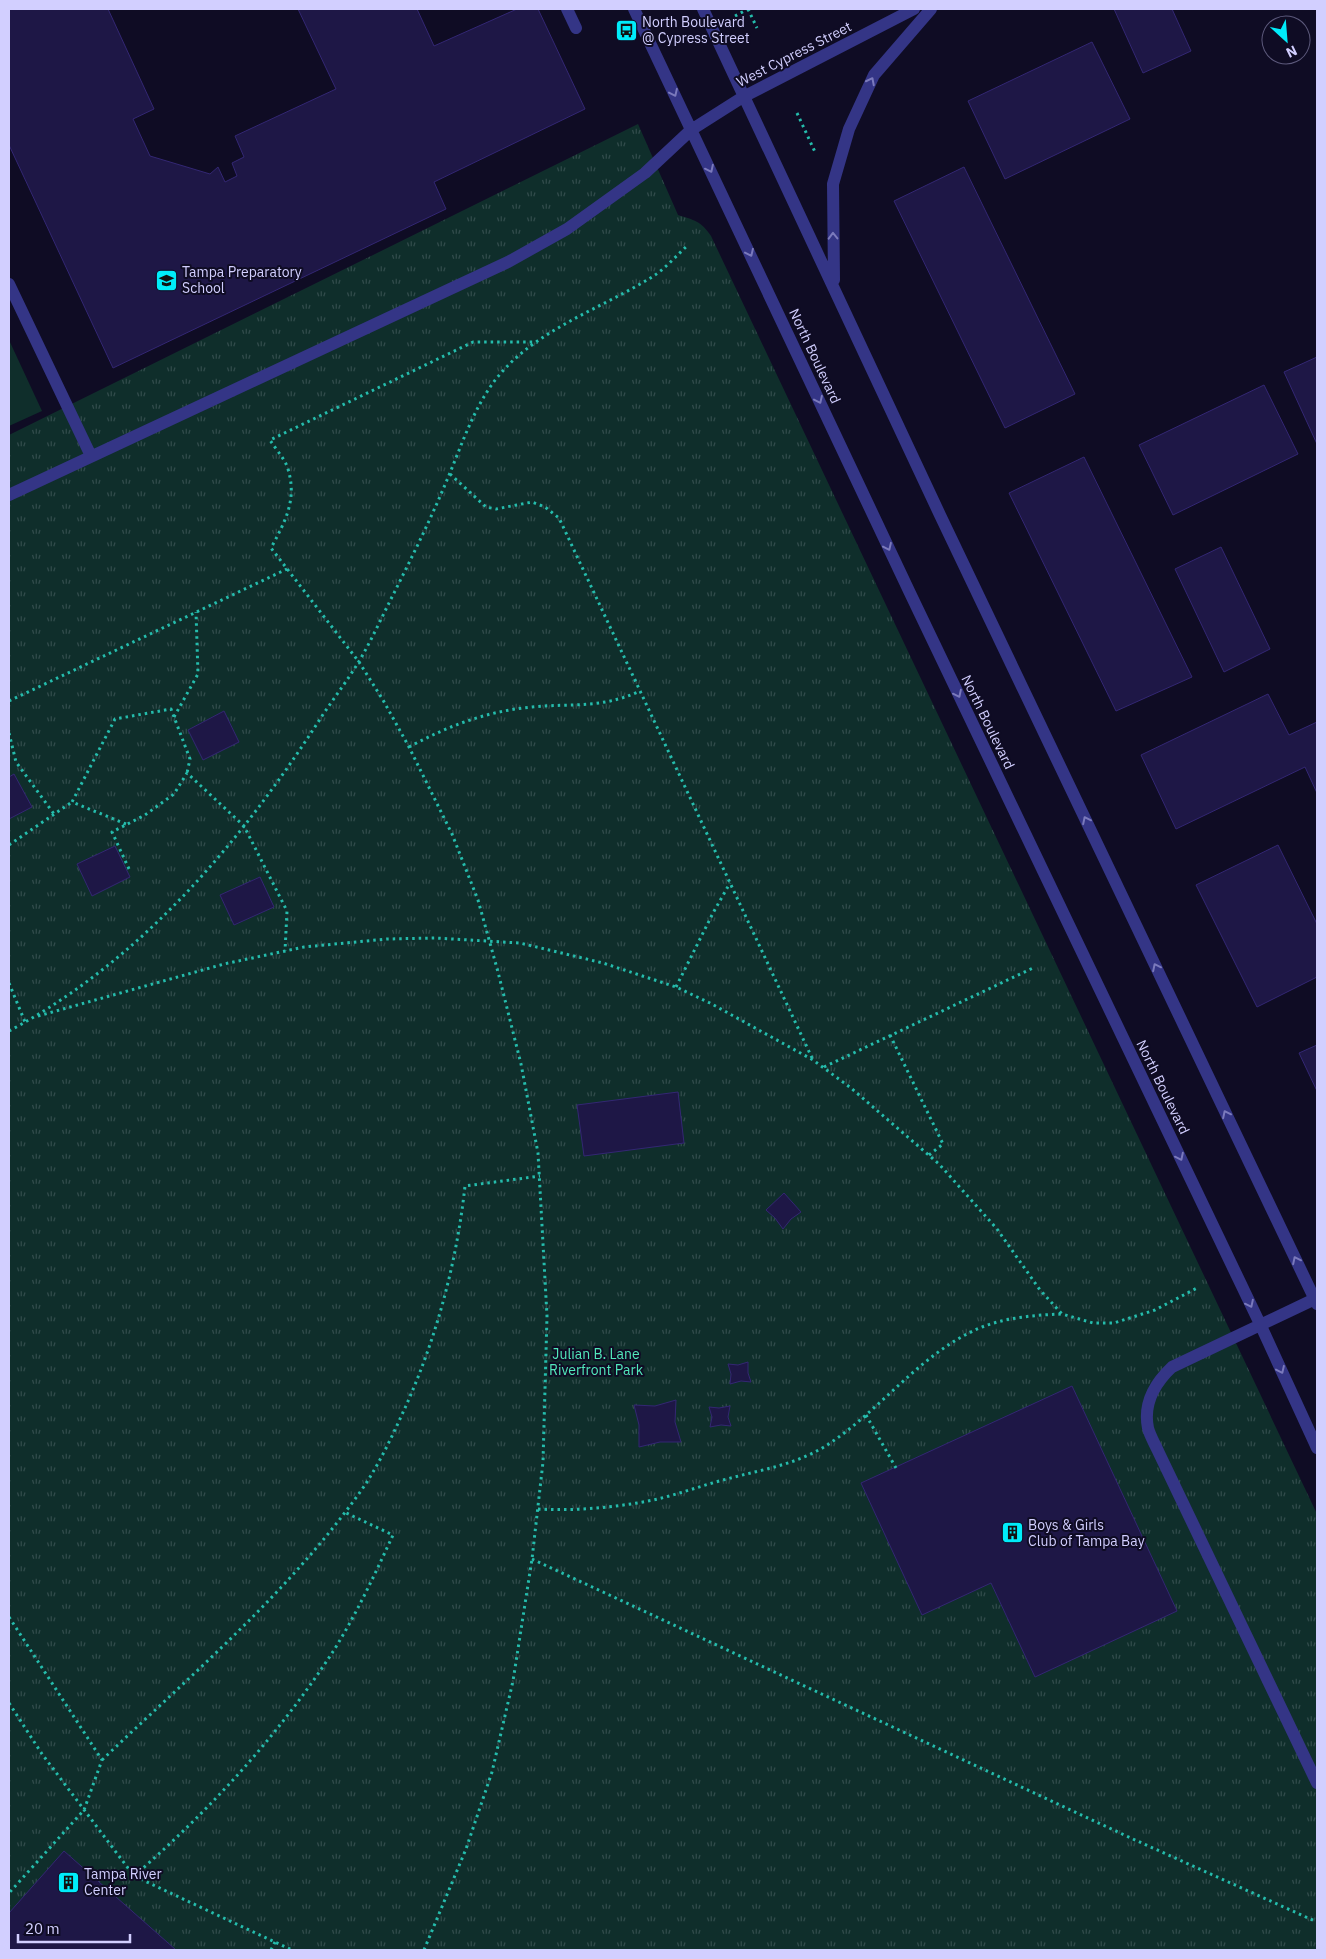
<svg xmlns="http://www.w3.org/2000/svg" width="1326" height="1959" viewBox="0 0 1326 1959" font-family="'IBM Plex Sans',sans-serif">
<defs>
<pattern id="park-tufts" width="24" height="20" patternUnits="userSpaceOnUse" patternTransform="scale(1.25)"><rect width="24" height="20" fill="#0f2e2b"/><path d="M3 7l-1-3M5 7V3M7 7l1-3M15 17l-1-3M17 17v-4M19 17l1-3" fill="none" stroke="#314b4b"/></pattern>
</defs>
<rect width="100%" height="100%" fill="#0f0c24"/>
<path fill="#0f2e2b" d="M 9,340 L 42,411 L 9,426 Z"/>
<path fill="url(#park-tufts)" d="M 638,124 L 678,215 C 694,220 701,221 711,236 L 1317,1514 L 1317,1950 L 9,1950 L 9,435 Z"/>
<path fill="#1e1746" stroke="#332773" d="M 9,9 L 108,9 L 154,109 L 133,119 L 150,156 L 210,174 L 218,167 L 225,182 L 237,176 L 232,163 L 244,157 L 235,136 L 336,89 L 298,9 L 417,9 L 434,46 L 517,9 L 538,9 L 585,109 L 434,182 L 446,209 L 113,368 L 9,145 Z
M 1114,9 L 1172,9 L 1191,51 L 1143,73 Z
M 1092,42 L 1130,119 L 1005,179 L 968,101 Z
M 964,167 L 1075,394 L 1005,428 L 894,201 Z
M 1317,357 L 1317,444 L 1284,372 Z
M 1264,385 L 1298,454 L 1173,515 L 1139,445 Z
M 1084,457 L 1192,677 L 1116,711 L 1009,493 Z
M 1221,547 L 1270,649 L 1224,672 L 1175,569 Z
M 1268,694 L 1289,735 L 1317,722 L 1317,793 L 1305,767 L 1176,829 L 1141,755 Z
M 224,711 L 239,742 L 203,760 L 188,730 Z
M 14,774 L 32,807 L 9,819 L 9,777 Z
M 1278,845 L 1317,924 L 1317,977 L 1257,1007 L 1196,885 Z
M 115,846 L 130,877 L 92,896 L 77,864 Z
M 260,877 L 274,907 L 234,925 L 220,895 Z
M 1317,1045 L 1317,1091 L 1299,1053 Z
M 678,1092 L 684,1143 L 584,1156 L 577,1105 Z
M 784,1193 L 801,1212 L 791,1219 L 783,1229 L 775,1218 L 766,1210 Z
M 748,1362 L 748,1373 L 751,1382 L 741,1381 L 730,1384 L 731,1374 L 728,1364 L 738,1365 Z
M 1072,1386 L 1177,1611 L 1035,1677 L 991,1583 L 922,1615 L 861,1483 Z
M 676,1400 L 675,1422 L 681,1442 L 660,1442 L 639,1447 L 639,1425 L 634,1405 L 655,1406 Z
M 730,1406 L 728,1417 L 731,1426 L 721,1425 L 710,1427 L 712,1417 L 709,1407 L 719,1408 Z
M 64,1851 L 176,1950 L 9,1950 L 9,1913 Z"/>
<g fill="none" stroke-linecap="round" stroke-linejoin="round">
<path stroke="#25bcac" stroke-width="3" stroke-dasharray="2.5 4" stroke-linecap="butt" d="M 748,9 L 757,28
M 735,16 L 748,9
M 797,113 L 815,152
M 450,474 L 486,507 L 496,509 L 532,502 L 545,507 L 559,518 L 813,1060
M 9,701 L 287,569
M 174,717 L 198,674 L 196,612
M 9,733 L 16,762 L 54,814
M 409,747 C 448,726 487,711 532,707 C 572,703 601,709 640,691
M 126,824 L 72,802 L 115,719 L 171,709 L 190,759 L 187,773
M 9,845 L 72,802
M 129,869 L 112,832 L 145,815 L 174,794 L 187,773 L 244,826 L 287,911 L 285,951
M 9,983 L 25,1022
M 676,987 L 713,913 L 730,883
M 38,1016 L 224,964 L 304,947 L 387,939 L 435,938 L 520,943 L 603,963 L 676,987 L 710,1003 L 813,1060 L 851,1088 L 939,1164 L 997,1229 L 1040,1290 L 1062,1314 L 1093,1323 L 1114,1323 L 1155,1310 L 1197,1288
M 9,1031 C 142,960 242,841 322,716 C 334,698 347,681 358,663 C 370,643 380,621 390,601 C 410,561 430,521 447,480 C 461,447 472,412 493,383 C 531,331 599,310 652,277 C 665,269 677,255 688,245
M 890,1035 L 943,1144 L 929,1155
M 824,1067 L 1035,967
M 866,1415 L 896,1468
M 538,1509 C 573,1511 608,1508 643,1502 C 672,1497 699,1486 727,1479 C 760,1470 794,1465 824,1447 C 877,1414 916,1358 973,1331 C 999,1318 1033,1315 1062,1314
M 532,1559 L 1133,1839 L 1317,1922
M 9,1617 L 102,1760 L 84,1810 L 9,1893
M 9,1703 L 42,1754 L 134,1876 L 292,1950
M 102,1760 C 194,1672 292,1590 365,1485 C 378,1465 389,1443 399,1421 C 434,1347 456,1268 465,1186 L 540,1176
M 134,1876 C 210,1810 279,1735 334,1650 C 357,1613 375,1574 393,1535 L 344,1512
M 271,1950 L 275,1942
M 424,1950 L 466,1849 L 492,1772 L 513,1681 L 532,1559 L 543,1462 L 547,1316 L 538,1153 L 521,1064 L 498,972 L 478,900 L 452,834 L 409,747 L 383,700 L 359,662 L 271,548 C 286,520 298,498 287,466 C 283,457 275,448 270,440 L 473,342 L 538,342"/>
<path stroke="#343586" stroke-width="12" d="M 567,9 L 576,28
M 634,9 L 910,593 L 1261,1326 L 1317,1448
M 703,9 L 940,515 L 1317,1304
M 834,280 L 833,184 L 849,129 L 874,75 L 931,9
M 9,284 L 91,456
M 9,495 L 508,262 L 567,229 L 645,173 L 691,130 L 743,97 L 914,9
M 1317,1298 L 1172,1367 C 1155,1383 1143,1403 1148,1428 C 1150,1436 1155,1444 1158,1451 L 1317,1783"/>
</g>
<defs><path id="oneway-chevron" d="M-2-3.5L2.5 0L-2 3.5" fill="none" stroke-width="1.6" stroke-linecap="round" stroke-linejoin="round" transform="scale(1.25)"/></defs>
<g stroke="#7b7abc">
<use href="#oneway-chevron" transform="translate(871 81) rotate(-63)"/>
<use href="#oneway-chevron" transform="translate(674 93) rotate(65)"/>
<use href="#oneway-chevron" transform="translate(710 169) rotate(64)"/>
<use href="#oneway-chevron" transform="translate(833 236) rotate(-91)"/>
<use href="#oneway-chevron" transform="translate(750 253) rotate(65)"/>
<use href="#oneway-chevron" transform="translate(819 400) rotate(65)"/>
<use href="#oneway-chevron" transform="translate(888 547) rotate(65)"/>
<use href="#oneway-chevron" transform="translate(958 694) rotate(64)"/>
<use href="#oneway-chevron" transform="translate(1086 820) rotate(-116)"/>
<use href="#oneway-chevron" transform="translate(1156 967) rotate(-116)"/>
<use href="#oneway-chevron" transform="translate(1226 1114) rotate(-116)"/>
<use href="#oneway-chevron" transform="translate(1180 1157) rotate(64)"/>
<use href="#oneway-chevron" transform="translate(1296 1260) rotate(-116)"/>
<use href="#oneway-chevron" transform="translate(1250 1304) rotate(64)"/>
<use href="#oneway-chevron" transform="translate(1281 1370) rotate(65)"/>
</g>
<defs>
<symbol id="bus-square" viewBox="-11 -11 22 22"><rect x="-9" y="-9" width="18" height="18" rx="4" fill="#00ecfa" stroke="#0f0c24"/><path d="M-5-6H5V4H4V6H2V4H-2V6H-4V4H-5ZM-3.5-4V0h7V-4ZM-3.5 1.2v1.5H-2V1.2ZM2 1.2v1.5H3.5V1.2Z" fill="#111"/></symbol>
<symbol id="school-square" viewBox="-11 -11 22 22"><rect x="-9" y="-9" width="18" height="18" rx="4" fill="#00ecfa" stroke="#0f0c24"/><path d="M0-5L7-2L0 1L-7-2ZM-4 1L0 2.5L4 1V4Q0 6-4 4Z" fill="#111"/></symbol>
<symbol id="building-square" viewBox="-11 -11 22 22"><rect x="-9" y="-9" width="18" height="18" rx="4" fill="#00ecfa" stroke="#0f0c24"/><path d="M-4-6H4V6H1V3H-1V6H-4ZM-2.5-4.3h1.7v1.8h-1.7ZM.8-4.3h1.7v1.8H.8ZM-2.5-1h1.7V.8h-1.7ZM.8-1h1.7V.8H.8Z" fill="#111"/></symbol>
</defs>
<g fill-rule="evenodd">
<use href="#bus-square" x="614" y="18" width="25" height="25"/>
<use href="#school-square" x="154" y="268" width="25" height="25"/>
<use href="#building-square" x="1000" y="1520" width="25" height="25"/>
<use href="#building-square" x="56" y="1870" width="25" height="25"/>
</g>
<g text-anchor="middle" stroke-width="4" stroke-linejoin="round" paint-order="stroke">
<g font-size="14" fill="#d2cfff" stroke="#0f0c24" text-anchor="start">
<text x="642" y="27">North Boulevard<tspan x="642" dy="16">@ Cypress Street</tspan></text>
<text x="182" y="277">Tampa Preparatory<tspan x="182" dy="16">School</tspan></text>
<text x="1028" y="1530">Boys &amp; Girls<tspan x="1028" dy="16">Club of Tampa Bay</tspan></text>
<text x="84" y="1879">Tampa River<tspan x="84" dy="16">Center</tspan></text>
</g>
<g font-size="14" fill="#d2cfff" stroke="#0f0c24">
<text transform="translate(794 54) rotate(-27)" y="5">West Cypress Street</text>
<text transform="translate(815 356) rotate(65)" y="5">North Boulevard</text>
<text transform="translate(988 722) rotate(64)" y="5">North Boulevard</text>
<text transform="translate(1163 1087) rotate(64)" y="5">North Boulevard</text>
</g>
<g font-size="14" fill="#52e8bb" stroke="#0f0c24">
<text x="596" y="1359">Julian B. Lane<tspan x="596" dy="16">Riverfront Park</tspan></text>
</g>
</g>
<rect width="1326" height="1959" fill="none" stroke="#d2cfff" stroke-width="20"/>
<g transform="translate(1286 40) rotate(154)"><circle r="24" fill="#0f0c24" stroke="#5d5a7c"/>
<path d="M0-4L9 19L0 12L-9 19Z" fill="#00ecfa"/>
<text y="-8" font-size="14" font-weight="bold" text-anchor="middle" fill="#d2cfff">N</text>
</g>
<path d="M18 1934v8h112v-8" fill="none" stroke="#d2cfff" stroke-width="2.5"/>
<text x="25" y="1934" font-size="15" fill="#d2cfff" stroke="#0f0c24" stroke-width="4" paint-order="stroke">20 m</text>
</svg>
